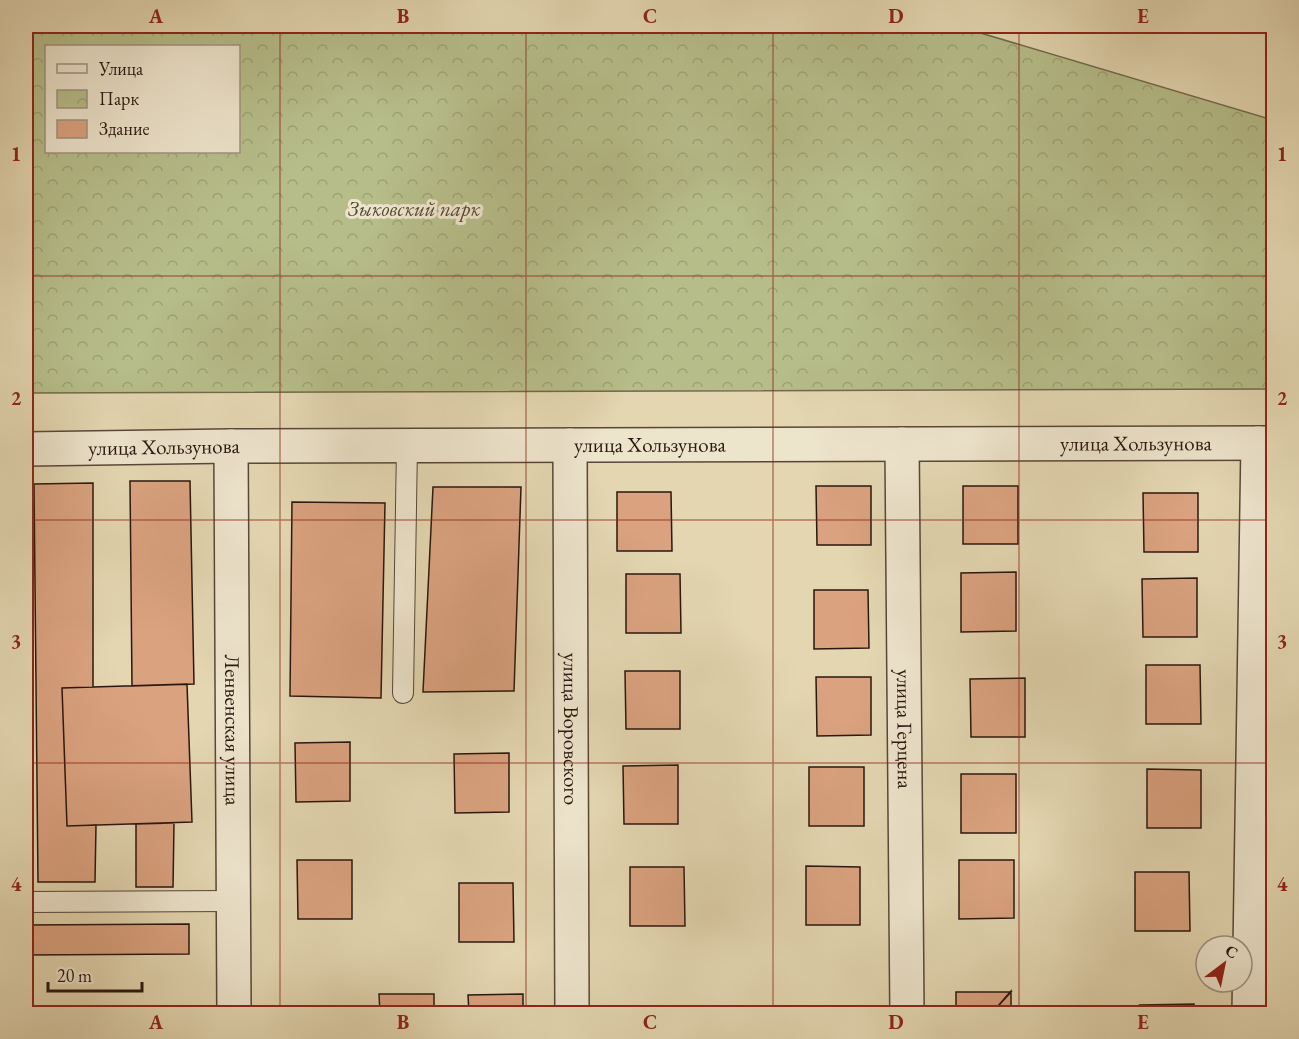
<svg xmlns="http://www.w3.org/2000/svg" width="1299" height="1039" viewBox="0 0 1299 1039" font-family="'EB Garamond',serif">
<defs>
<pattern id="park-crowns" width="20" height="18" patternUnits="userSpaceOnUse" patternTransform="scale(1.5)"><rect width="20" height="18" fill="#b6bd89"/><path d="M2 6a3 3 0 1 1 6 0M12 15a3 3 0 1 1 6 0" fill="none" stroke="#9da275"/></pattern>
</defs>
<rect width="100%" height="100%" fill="#e3d6b1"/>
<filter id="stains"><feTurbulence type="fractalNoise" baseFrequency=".00333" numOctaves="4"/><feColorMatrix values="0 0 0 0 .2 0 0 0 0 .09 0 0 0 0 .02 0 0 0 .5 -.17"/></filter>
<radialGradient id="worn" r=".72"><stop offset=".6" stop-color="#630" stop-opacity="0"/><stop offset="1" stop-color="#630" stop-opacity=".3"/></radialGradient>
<path fill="url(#park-crowns)" stroke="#706a4c" stroke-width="1.5" fill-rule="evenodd" d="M 26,26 L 957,26 L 1273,120 L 1273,389 L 26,393 ZM 46,46 L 238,46 L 238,152 L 46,152 Z"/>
<path fill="#daa27f" stroke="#2a170f" stroke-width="1.5" d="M 130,481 L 190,481 L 194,684 L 132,686 Z
M 93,483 L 93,687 L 62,688 L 67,826 L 96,825 L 95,882 L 38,882 L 34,484 Z
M 816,486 L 871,486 L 871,545 L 817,545 Z
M 963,486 L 1018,486 L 1018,544 L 963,544 Z
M 433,487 L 521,487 L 514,691 L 423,692 Z
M 617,492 L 671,492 L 672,551 L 617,551 Z
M 1143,493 L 1198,493 L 1198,552 L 1144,552 Z
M 292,502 L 385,503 L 381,698 L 290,696 Z
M 1016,572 L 1016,631 L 961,632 L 961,573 Z
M 626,574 L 680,574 L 681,633 L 626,633 Z
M 1197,578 L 1197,637 L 1143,637 L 1142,579 Z
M 814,590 L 868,590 L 869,648 L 814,649 Z
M 1146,665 L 1200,665 L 1201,724 L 1146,724 Z
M 625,671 L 680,671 L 680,729 L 626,729 Z
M 816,677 L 871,677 L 871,735 L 817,736 Z
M 1025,678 L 1025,737 L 971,737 L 970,679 Z
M 187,684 L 192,822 L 67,826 L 62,688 Z
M 350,742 L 350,801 L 296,802 L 295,743 Z
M 509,753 L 509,812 L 455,813 L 454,754 Z
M 678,765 L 678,824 L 624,824 L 623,766 Z
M 809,767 L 864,767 L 864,826 L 809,826 Z
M 1147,769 L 1201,770 L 1201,828 L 1147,828 Z
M 961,774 L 1016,774 L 1016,833 L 961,833 Z
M 174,823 L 173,887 L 136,887 L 136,824 Z
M 297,860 L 352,860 L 352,919 L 298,919 Z
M 959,860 L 1014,860 L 1014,918 L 959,919 Z
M 806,866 L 860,867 L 860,925 L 806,925 Z
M 630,867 L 684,867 L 685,926 L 630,926 Z
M 1135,872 L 1189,872 L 1190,931 L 1135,931 Z
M 459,883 L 513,883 L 514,942 L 459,942 Z
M 189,924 L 189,954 L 26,955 L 26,925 Z
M 1011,991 L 1011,1014 L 991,1014 Z
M 956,992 L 1011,992 L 991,1014 L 956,1014 Z
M 379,994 L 434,994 L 434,1014 L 380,1014 Z
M 523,994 L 523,1014 L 469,1014 L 468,995 Z
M 1194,1004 L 1194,1014 L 1148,1014 L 1140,1005 Z
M 1043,1010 L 1098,1010 L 1098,1014 L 1043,1014 Z
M 281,1011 L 336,1011 L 336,1014 L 281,1014 Z
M 624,1012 L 679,1012 L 679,1014 L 624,1014 Z
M 713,1012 L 767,1012 L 767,1014 L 713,1014 Z"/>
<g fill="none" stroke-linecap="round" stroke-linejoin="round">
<defs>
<path id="lane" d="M 403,693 L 407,445
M 26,902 L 233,901"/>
<g id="street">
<path id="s1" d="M 902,444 L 907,1014"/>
<path id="s2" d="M 570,445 L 572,1014"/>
<path id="s3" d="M 231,446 L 234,1014"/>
<path id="s4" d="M 26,449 L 231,446 L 1274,443"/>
<path d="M 1249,1014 L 1258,443"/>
</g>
</defs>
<use href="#lane" stroke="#584738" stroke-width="22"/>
<use href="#street" stroke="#584738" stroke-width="36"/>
<use href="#lane" stroke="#ede4cc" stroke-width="20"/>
<use href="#street" stroke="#ede4cc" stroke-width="33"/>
</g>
<path fill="none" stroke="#8f2418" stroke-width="1.5" stroke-opacity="0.55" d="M 280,26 L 280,1014M 526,26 L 526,1014M 773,26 L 773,1014M 1019,26 L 1019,1014M 26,276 L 1274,276M 26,520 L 1274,520M 26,763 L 1274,763"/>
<g text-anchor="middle" stroke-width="6" stroke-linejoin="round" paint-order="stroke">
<g font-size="21" font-style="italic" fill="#544934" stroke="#ede4cc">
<text x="414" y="216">Зыковский парк</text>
</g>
<g font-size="21" fill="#2a170f" stroke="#ede4cc">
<text dy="7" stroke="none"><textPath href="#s4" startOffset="1110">улица Хользунова</textPath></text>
<text dy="7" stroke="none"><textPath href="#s4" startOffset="624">улица Хользунова</textPath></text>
<text dy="7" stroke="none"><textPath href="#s4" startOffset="138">улица Хользунова</textPath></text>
<text dy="7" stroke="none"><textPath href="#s2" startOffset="284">улица Воровского</textPath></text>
<text dy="7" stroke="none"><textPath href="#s1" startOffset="285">улица Герцена</textPath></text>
<text dy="7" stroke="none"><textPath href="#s3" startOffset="284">Ленвенская улица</textPath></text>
</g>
</g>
<rect width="1299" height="1039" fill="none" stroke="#e3d6b1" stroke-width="66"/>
<rect x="45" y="45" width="195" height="108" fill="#ede4cc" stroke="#9f9280" stroke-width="1.5"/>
<rect x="57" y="64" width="30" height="9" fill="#ede4cc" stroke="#9f9280" stroke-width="1.5"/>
<text x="99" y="75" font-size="18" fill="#2a170f">Улица</text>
<rect x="57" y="90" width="30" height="18" fill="url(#park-crowns)" stroke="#9f9280" stroke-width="1.5"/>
<text x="99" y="105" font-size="18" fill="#2a170f">Парк</text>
<rect x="57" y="120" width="30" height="18" fill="#daa27f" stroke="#9f9280" stroke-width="1.5"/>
<text x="99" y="135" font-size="18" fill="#2a170f">Здание</text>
<g transform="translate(1224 964) rotate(32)"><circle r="28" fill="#ede4cc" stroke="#9f9280" stroke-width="1.5"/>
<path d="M0-4.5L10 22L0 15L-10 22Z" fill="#8f2418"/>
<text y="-9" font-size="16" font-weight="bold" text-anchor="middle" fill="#2a170f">С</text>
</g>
<path d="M48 982v9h94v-9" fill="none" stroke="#2a170f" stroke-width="3"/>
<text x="57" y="982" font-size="18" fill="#2a170f" stroke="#ede4cc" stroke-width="4.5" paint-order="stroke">20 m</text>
<rect x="33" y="33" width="1233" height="973" fill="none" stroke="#8f2418" stroke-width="2"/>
<g font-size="20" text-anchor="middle" font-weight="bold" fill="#8f2418">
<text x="156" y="23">A</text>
<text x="403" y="23">B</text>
<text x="650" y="23">C</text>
<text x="896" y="23">D</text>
<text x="1143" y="23">E</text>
<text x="16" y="161">1</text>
<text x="1282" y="161">1</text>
<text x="16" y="405">2</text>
<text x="1282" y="405">2</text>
<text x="16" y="648">3</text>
<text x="1282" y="648">3</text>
<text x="16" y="891">4</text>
<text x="1282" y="891">4</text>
<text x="156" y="1029">A</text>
<text x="403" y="1029">B</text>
<text x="650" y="1029">C</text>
<text x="896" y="1029">D</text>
<text x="1143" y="1029">E</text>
</g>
<rect width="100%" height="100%" filter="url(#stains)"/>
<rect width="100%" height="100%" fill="url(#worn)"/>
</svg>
